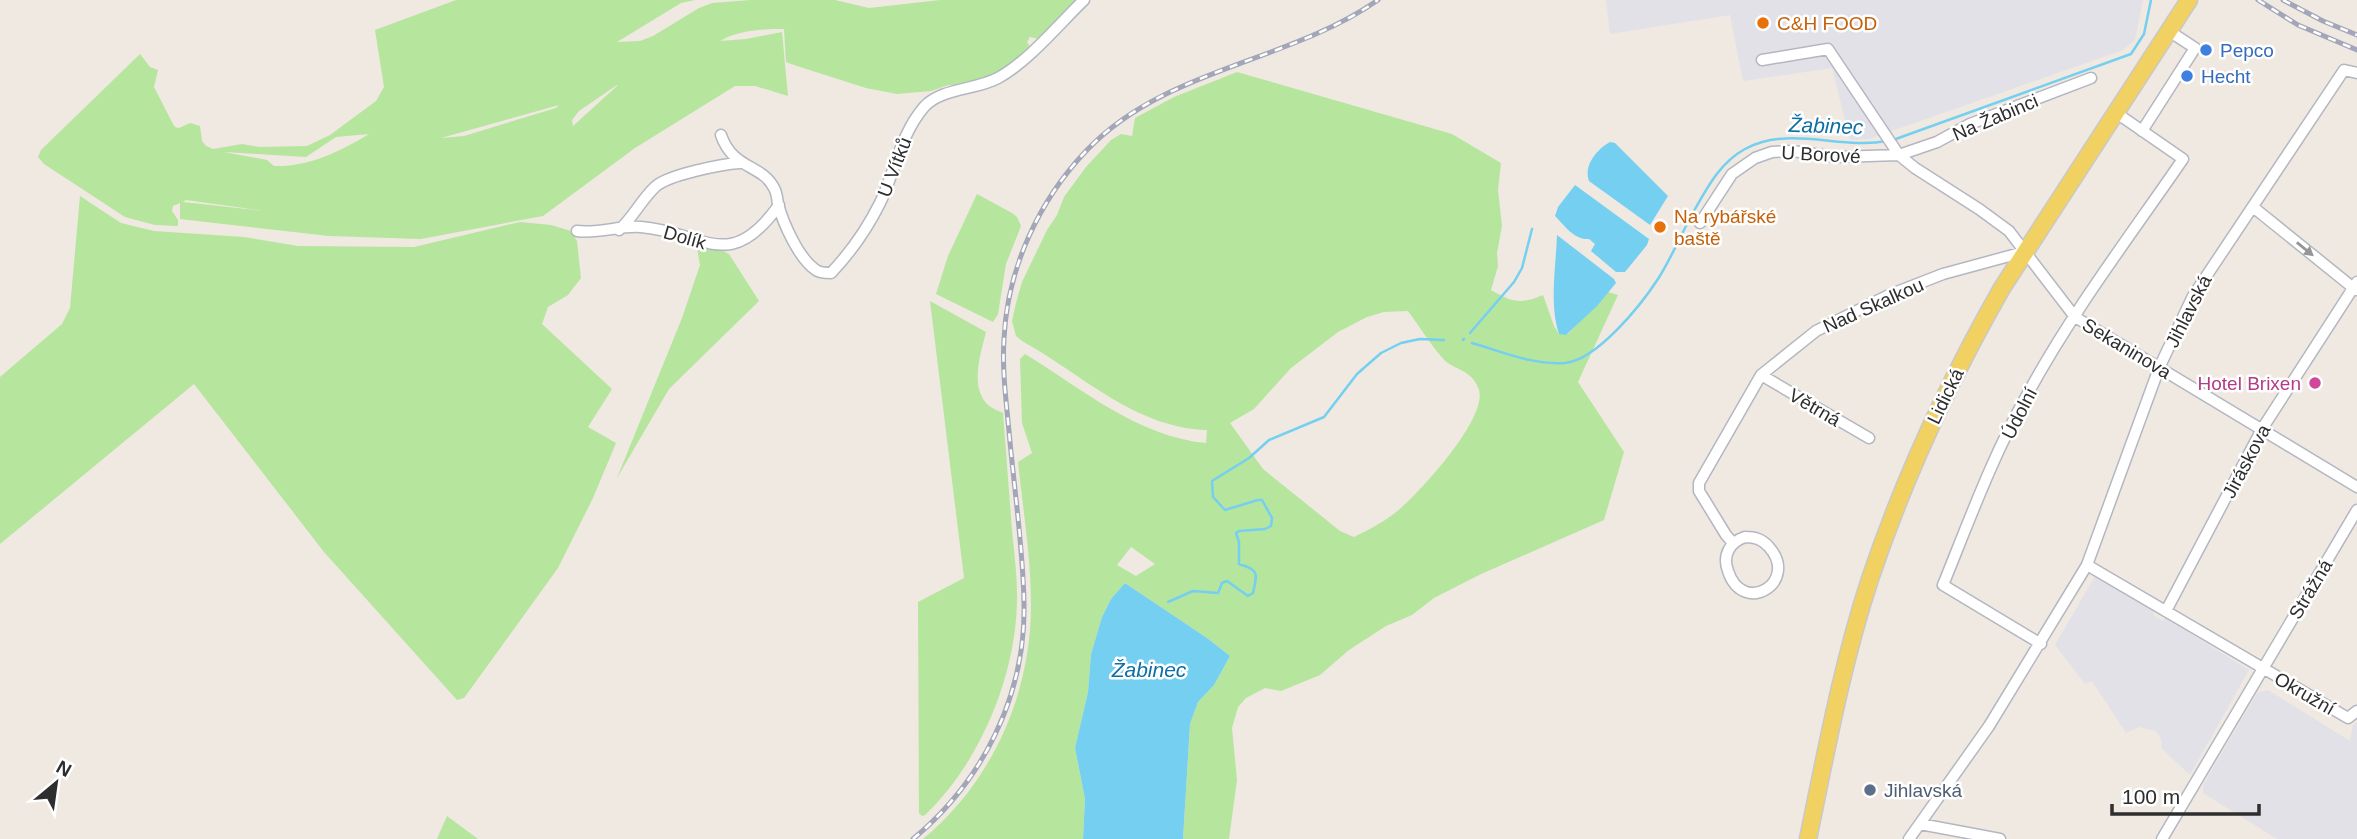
<svg xmlns="http://www.w3.org/2000/svg" width="2357" height="839" viewBox="0 0 2357 839" font-family="Helvetica,sans-serif">
<rect width="100%" height="100%" fill="#efe9e1"/>
<path fill="#e3e1e8" d="M 1606,0 L 2143,0 L 2135,40 L 2123,50 L 1869,139 L 1850,140 L 1832,68 L 1743,81 L 1730,15 L 1610,34 Z
M 2095,576 L 2153,610 L 2154,616 L 2163,621 L 2165,618 L 2249,670 L 2190,775 L 2162,749 L 2160,736 L 2155,731 L 2139,727 L 2126,733 L 2092,681 L 2085,684 L 2055,645 Z
M 2268,690 L 2350,741 L 2353,725 L 2357,722 L 2357,839 L 2277,839 L 2203,793 L 2203,785 L 2257,693 Z"/>
<path fill="#b6e59e" fill-rule="evenodd" d="M 456,0 L 695,0 L 681,3 L 617,42 L 640,41 L 653,36 L 699,8 L 712,3 L 751,0 L 835,0 L 869,8 L 940,0 L 1076,0 L 1039,39 L 1030,37 L 1027,42 L 1030,47 L 996,77 L 964,86 L 948,85 L 931,91 L 897,94 L 866,88 L 797,66 L 786,62 L 784,29 C 762,29 739,30 720,41 L 746,39 L 782,32 L 788,96 L 755,86 L 735,86 L 635,148 L 543,216 L 421,239 L 329,236 L 180,219 L 180,203 L 173,206 L 172,211 L 178,220 L 178,226 L 155,225 L 125,217 L 44,164 L 38,157 L 41,150 L 140,54 L 150,67 L 158,70 L 154,87 L 172,122 L 175,127 L 179,128 L 190,123 L 200,126 L 202,141 L 206,146 L 213,149 L 242,144 L 259,147 L 307,146 L 330,135 L 376,101 L 384,87 L 375,30 ZM 617,85 L 617,86 L 573,126 L 572,120 L 579,111 ZM 559,105 L 556,108 L 464,136 L 441,138 ZM 369,134 C 339,152 309,167 274,166 L 267,160 L 224,152 L 306,157 L 336,137 ZM 186,200 L 264,211 L 183,202 Z
M 1237,72 L 1452,134 L 1501,163 L 1498,190 L 1502,226 L 1497,253 L 1498,266 L 1491,290 C 1512,302 1520,305 1543,295 L 1554,326 L 1559,334 L 1568,334 L 1608,292 L 1618,295 L 1578,382 L 1624,452 L 1604,520 L 1479,575 L 1434,598 L 1412,615 L 1386,626 L 1349,650 L 1320,675 L 1281,691 L 1265,688 L 1246,698 L 1238,707 L 1232,728 L 1237,780 L 1229,839 L 1183,839 L 1190,724 L 1198,702 L 1214,685 L 1230,656 L 1207,638 L 1125,583 L 1111,599 L 1102,617 L 1091,654 L 1088,692 L 1075,748 L 1085,799 L 1083,839 L 923,839 C 992,782 1031,694 1031,605 C 1031,558 1023,509 1018,462 L 1032,453 L 1022,423 L 1020,359 L 1025,354 C 1081,388 1138,437 1206,443 L 1207,430 C 1135,428 1082,374 1022,341 L 1016,336 L 1012,321 L 1016,303 L 1022,282 L 1047,230 L 1057,215 L 1064,197 L 1086,167 L 1111,140 L 1121,134 L 1132,136 L 1135,118 L 1174,97 ZM 1408,311 C 1418,324 1437,355 1448,363 C 1460,371 1473,372 1479,390 C 1487,418 1424,487 1404,505 C 1390,519 1372,528 1354,537 L 1340,531 L 1263,469 L 1230,423 L 1254,409 L 1291,368 L 1338,332 L 1367,317 L 1384,312 ZM 1131,547 L 1155,564 L 1136,576 L 1117,565 Z
M 977,194 L 1012,213 L 1017,217 L 1021,226 L 1006,264 L 998,314 L 993,322 L 936,294 L 948,256 Z
M 80,196 L 121,223 L 154,231 L 244,237 L 298,246 L 414,247 L 520,222 L 551,225 L 571,231 L 577,241 L 581,278 L 568,295 L 548,307 L 542,324 L 612,389 L 588,427 L 616,443 L 593,498 L 558,568 L 464,698 L 457,700 L 324,552 L 194,384 L 0,544 L 0,377 L 62,324 L 70,308 Z
M 695,236 L 729,254 L 759,301 L 669,389 L 617,478 L 682,318 L 700,265 Z
M 930,301 L 986,332 C 981,353 969,387 988,405 C 991,408 999,411 1003,413 C 1006,452 1009,491 1012,530 C 1014,552 1017,573 1017,594 C 1018,672 981,762 925,815 L 922,816 L 919,813 L 918,602 L 964,578 Z
M 447,816 L 478,839 L 437,839 Z"/>
<path fill="#75cff0" d="M 1610,142 L 1615,143 L 1668,196 L 1650,225 L 1589,181 C 1583,166 1597,149 1610,142 Z
M 1575,185 L 1649,239 L 1647,245 L 1625,272 L 1616,272 L 1591,251 L 1595,244 L 1589,239 C 1574,240 1565,226 1555,216 L 1558,207 Z
M 1557,235 L 1614,279 L 1616,283 L 1597,306 L 1566,335 L 1559,334 C 1549,304 1556,266 1557,235 Z
M 1125,583 L 1207,638 L 1230,656 L 1214,685 L 1198,702 L 1190,724 L 1183,839 L 1083,839 L 1085,799 L 1075,748 L 1088,692 L 1091,654 L 1102,617 L 1111,599 Z"/>
<g fill="none" stroke-linecap="round" stroke-linejoin="round">
<path stroke="#75cff0" stroke-width="2.5" d="M 1893,140 L 2131,54 L 2144,34 L 2151,0
M 1470,333 L 1514,282 L 1522,268 L 1532,229
M 1463,340 L 1464,339
M 1472,343 C 1503,352 1532,365 1565,363 C 1597,360 1641,305 1658,279 C 1672,257 1682,232 1695,209 C 1708,186 1721,162 1745,149 C 1789,125 1841,150 1887,141
M 1168,602 L 1193,591 L 1218,593 L 1222,583 L 1227,581 L 1248,596 L 1253,593 C 1257,574 1260,570 1239,564 L 1239,542 L 1236,533 L 1239,531 L 1265,529 L 1271,526 L 1272,518 L 1262,500 L 1258,500 L 1225,510 L 1213,497 L 1212,481 L 1249,458 L 1269,440 L 1324,417 L 1357,374 L 1381,353 L 1401,343 L 1420,339 L 1444,340"/>
<defs>
<path id="minor" d="M 1762,60 L 1828,49 L 1899,155 L 1915,168 L 1979,209 L 2009,231 L 2075,317 L 2357,487
M 2142,131 L 2195,48 L 2169,31
M 721,135 C 733,170 762,164 774,188 C 777,193 777,198 778,204 C 783,223 799,259 816,270 C 820,273 826,273 831,273 C 850,253 867,229 880,203 C 895,172 900,135 924,107 C 941,88 976,90 998,78 C 1028,62 1059,24 1084,0
M 2253,207 L 2356,290
M 1700,223 L 1732,174 L 1755,158 L 1772,152 L 1792,151 L 1836,157 L 1899,155 L 1937,142 L 1970,124 L 2091,78
M 619,230 C 633,218 641,200 655,187 C 667,175 722,164 740,163
M 577,231 C 600,234 620,225 641,227 C 704,232 729,275 779,205
M 1761,375 L 1869,438
M 1745,537 C 1755,537 1762,539 1769,547 C 1800,582 1743,617 1728,571 C 1722,555 1730,542 1745,537 Z
M 1733,543 L 1726,535 L 1699,491 L 1699,483 L 1761,375 L 1816,331 L 1889,295 L 1943,274 L 2024,252
M 2087,565 L 2348,718 L 2357,711
M 2166,611 L 2262,429 L 2357,282
M 2041,644 L 1943,585 C 1969,521 1993,455 2027,395 C 2072,312 2130,236 2183,159 L 2115,112
M 1920,824 L 2000,839
M 1909,839 L 1989,726 L 2087,565 L 2159,368 L 2193,296 L 2344,70 L 2357,73
M 2162,839 L 2357,510"/>
<path id="primary" d="M 1808,839 C 1826,752 1842,664 1870,579 C 1904,478 1949,381 2002,288 L 2189,0"/>
</defs>
<use href="#minor" stroke="#b4b7c1" stroke-width="13"/>
<use href="#primary" stroke="#c9c9c9" stroke-width="19"/>
<use href="#minor" stroke="#fff" stroke-width="10"/>
<use href="#primary" stroke="#f2d163" stroke-width="16"/>
<defs>
<path id="rail" d="M 2258,0 L 2298,25 L 2357,50
M 2283,0 L 2323,21 L 2357,35
M 913,839 C 983,781 1026,695 1024,603 C 1023,546 1014,488 1009,431 C 1006,400 1002,369 1004,339 C 1007,269 1039,200 1087,150 C 1165,68 1288,63 1378,0"/>
</defs>
<use href="#rail" stroke="#a3a6b8" stroke-width="5"/>
<use href="#rail" stroke="#fff" stroke-width="2.5" stroke-dasharray="8" stroke-linecap="butt"/>
</g>
<defs><path id="oneway-solid" d="M-6-.8H1V-3.2L6.5 0L1 3.2V.8H-6Z" transform="scale(1.75)"/></defs>
<use fill="#969696" href="#oneway-solid" transform="translate(2305 249) rotate(39)"/>
<g fill="#e8710a" stroke="#fff" stroke-width="2.5">
<circle cx="1763" cy="23" r="7"/>
<circle cx="1660" cy="227" r="7"/>
</g>
<g fill="#3f7fe0" stroke="#fff" stroke-width="2.5">
<circle cx="2206" cy="50" r="7"/>
<circle cx="2187" cy="76" r="7"/>
</g>
<circle fill="#d1479c" stroke="#fff" stroke-width="2.5" cx="2315" cy="383" r="7"/>
<circle fill="#5c6f8a" stroke="#fff" stroke-width="2.5" cx="1870" cy="790" r="7"/>
<g text-anchor="middle" stroke-width="5" stroke-linejoin="round" paint-order="stroke">
<g font-size="19" fill="#c56008" stroke="#fff" text-anchor="start">
<text x="1777" y="30">C&amp;H FOOD</text>
<text x="1674" y="223">Na rybářské<tspan x="1674" dy="22">baště</tspan></text>
</g>
<g font-size="19" fill="#366cbe" stroke="#fff" text-anchor="start">
<text x="2220" y="57">Pepco</text>
<text x="2201" y="83">Hecht</text>
</g>
<g font-size="19" fill="#2e2e2e" stroke="#fff">
<text transform="translate(1995 117) rotate(-23)" y="7">Na Žabinci</text>
<text transform="translate(1821 154) rotate(3)" y="7">U Borové</text>
<text transform="translate(894 167) rotate(-69)" y="7">U Vítků</text>
<text transform="translate(685 237) rotate(16)" y="7">Dolík</text>
<text transform="translate(1873 305) rotate(-24)" y="7">Nad Skalkou</text>
<text transform="translate(2188 311) rotate(-63)" y="7">Jihlavská</text>
<text transform="translate(2127 348) rotate(31)" y="7">Sekaninova</text>
<text transform="translate(1945 396) rotate(-64)" y="7">Lidická</text>
<text transform="translate(1815 407) rotate(30)" y="7">Větrná</text>
<text transform="translate(2019 413) rotate(-63)" y="7">Údolní</text>
<text transform="translate(2246 461) rotate(-62)" y="7">Jiráskova</text>
<text transform="translate(2310 589) rotate(-59)" y="7">Strážná</text>
<text transform="translate(2305 693) rotate(30)" y="7">Okružní</text>
</g>
<g font-size="19" fill="#b23c85" stroke="#fff" text-anchor="end">
<text x="2301" y="390">Hotel Brixen</text>
</g>
<g font-size="19" fill="#4e5e75" stroke="#fff" text-anchor="start">
<text x="1884" y="797">Jihlavská</text>
</g>
<g font-size="21" font-style="italic" fill="#0d6fa3" stroke="#fff">
<text transform="translate(1826 126) rotate(2)" y="7">Žabinec</text>
<text x="1149" y="677">Žabinec</text>
</g>
</g>
<g transform="translate(56 783) rotate(29)" stroke="#ffffff" stroke-width="5" paint-order="stroke">
<path d="M0-5L12 26L0 18L-12 26Z" fill="#2e2e2e"/>
<text y="-10" font-size="19" font-weight="bold" text-anchor="middle" fill="#2e2e2e">N</text>
</g>
<path d="M2112 804v10h147v-10" fill="none" stroke="#2e2e2e" stroke-width="3.5"/>
<text x="2122" y="804" font-size="21" fill="#2e2e2e" stroke="#ffffff" stroke-width="5" paint-order="stroke">100 m</text>
</svg>
